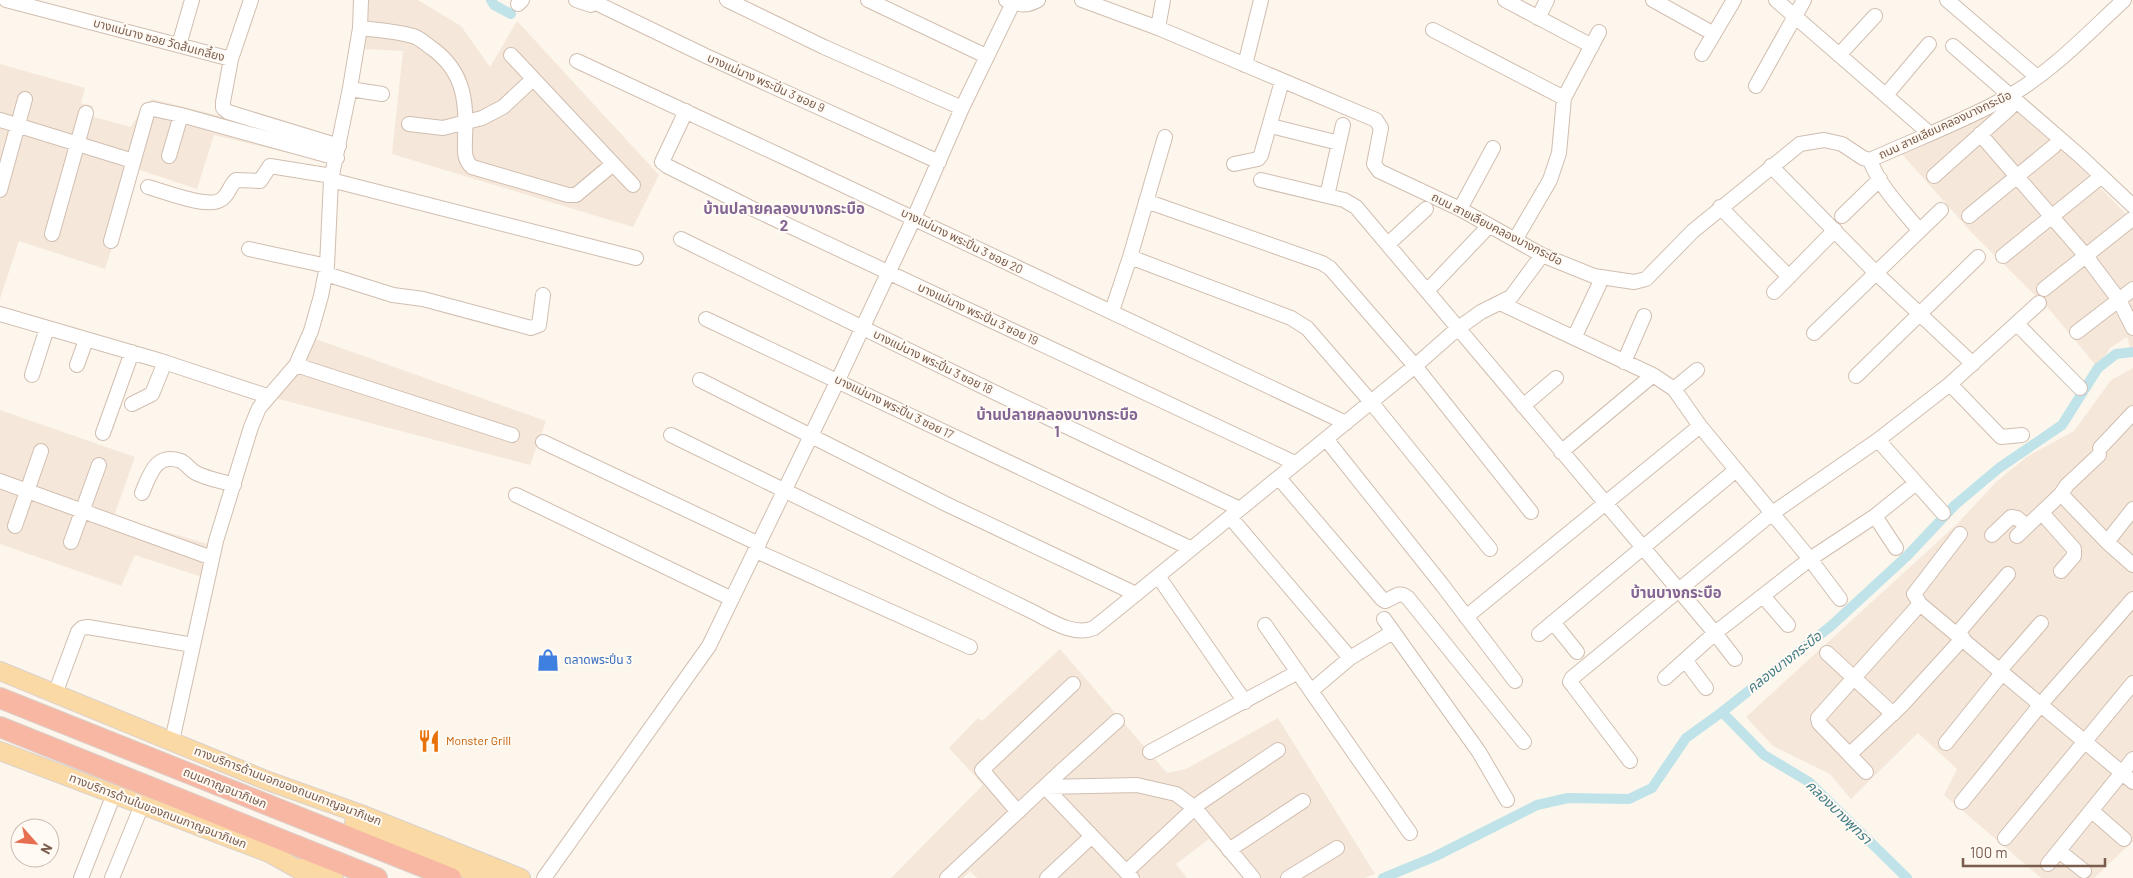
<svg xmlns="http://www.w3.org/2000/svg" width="2133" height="878" viewBox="0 0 2133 878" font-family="Barlow,'Noto Sans Thai',sans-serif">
<rect width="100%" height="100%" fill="#fdf6ec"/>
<path fill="#f5e8da" d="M 369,0 L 418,0 L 461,26 L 490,67 L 517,21 L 659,175 L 633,227 L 392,154 L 403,51 L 362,49 Z
M 0,64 L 85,88 L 81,103 L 93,106 L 90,116 L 131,127 L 144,105 L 152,99 L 326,142 L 321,161 L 214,135 L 197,189 L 137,169 L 105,269 L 19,241 L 0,299 Z
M 2010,96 L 2133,221 L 2133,357 L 2127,337 L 2110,348 L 2098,368 L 2049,309 L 1973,234 L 1901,153 Z
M 313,338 L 546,421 L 530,465 L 275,398 L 294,379 Z
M 2133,368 L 2133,841 L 2094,878 L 2041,878 L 1944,795 L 1957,769 L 1918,733 L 1851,799 L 1830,774 L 1773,746 L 1746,717 L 1957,524 L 1997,481 L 2028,456 L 2074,431 L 2111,380 Z
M 0,410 L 135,457 L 114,516 L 207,544 L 202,577 L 135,555 L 121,586 L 0,544 Z
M 1060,649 L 1167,773 L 1186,769 L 1278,718 L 1375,874 L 1364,878 L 1243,878 L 1209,839 L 1176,864 L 1187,878 L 977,878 L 970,871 L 963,878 L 891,878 L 983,785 L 949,748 L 978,718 L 982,721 Z"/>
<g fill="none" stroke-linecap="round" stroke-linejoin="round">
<path stroke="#bfe3e8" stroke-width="10" d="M 491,0 L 494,5 L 511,14
M 1722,712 L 1764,755 L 1809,782 L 1907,878
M 1383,878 L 1434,857 L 1537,805 L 1568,798 L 1629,799 L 1652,788 L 1686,738 L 1722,712 L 1831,626 L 1907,556 L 1955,505 L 1999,468 L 2062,425 L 2098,368 L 2116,354 L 2133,352"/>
<defs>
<path id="minor" d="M 6,0 L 231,59 L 223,102 L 223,108 L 228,112 L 339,146
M 576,0 L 591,5 L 595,0
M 727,0 L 824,47 L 962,108
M 868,0 L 986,56
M 1006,0 C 1019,5 1026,7 1038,0
M 1082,0 L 1158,28 L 1376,120 L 1381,128 L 1374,164 L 1379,171 L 1460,209 L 1542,255 L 1594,276 L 1634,282 L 1646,279 L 1693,231 L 1800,144 L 1824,140 L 1842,144 L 1863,158 L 1870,160 C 1916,139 1965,121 2009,96 C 2053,71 2088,33 2124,0
M 1505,0 L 1592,46
M 1653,0 L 1714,34
M 1776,0 L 1929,133
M 1947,0 L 2037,77
M 594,2 L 706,56 L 939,162
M 518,4 L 522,0
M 1538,18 L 1547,0
M 360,28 C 377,30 396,31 413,36 C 420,38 427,45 433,49 C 464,72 467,102 465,138 C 465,149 463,159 472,167 L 568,195 L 576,195 L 613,164
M 1158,28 L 1163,0
M 1433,30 L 1564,98
M 179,45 L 192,0
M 1953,46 L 2080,156 L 2133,206
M 1702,54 L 1734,0
M 511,55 L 633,185
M 1839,55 L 1875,16
M 231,59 L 251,0
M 577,61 C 834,180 1090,300 1346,423
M 1245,65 L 1261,0
M 1756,86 L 1804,0
M 350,89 L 382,94
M 1886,95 L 1929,44
M 686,111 L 662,162 L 667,166 L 749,207 L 1295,463
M 0,120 L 133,161
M 409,124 L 443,128 L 482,118 L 503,107 L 533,79
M 1275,127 L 1339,143
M 1980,134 L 2086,256 L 2119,300 L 2133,328
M 169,156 L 181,115
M 1870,160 C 1879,186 1902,209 1919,230
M 1234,164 L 1258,159 L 1261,155 L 1282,81
M 1771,166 L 1876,273 L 1973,364
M 1934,176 L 2010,108
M 331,180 L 636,258
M 1261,180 L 1344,200 L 1356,207 L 1715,633 L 1735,659
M 148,187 C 164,191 209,210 222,199 C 229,194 230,185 236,180 L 260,181 L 270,166 L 332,176
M 0,190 L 25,99
M 1327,196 L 1343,125
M 1146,201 L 1322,263 L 1330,268 L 1415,366 L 1531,512
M 1720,207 L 1789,277
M 1460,209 L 1493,148
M 1842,216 L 1880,179
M 1969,216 L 2054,146
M 52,234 L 86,113
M 681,239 L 998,394 L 1240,509
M 1515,240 L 1550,180 L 1559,153 L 1564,98 L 1599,32
M 111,241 L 148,110 L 153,109 L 181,115 L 337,158
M 1388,244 L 1426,209
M 249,249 L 327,266
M 2003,256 L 2098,179
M 1130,257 L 1291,318 L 1307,328 L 1371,402 L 1490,549
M 326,274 L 393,295 L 423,299 L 531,328 L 539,325 L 543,295
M 2044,289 L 2132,219
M 1427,291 L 1487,228
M 1774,292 L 1835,230
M 1500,303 L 1653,375 L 1674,389 L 1700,426 L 1810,559 L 1840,599
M 1112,311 L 1130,257 L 1165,137
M 0,314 L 161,361 L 267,396
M 706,319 L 1190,548
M 2017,324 L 2080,388
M 2077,332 L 2133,289
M 1814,333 L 1941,210
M 1574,338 L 1599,285
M 1624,362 L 1644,316
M 77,365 L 86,340
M 296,365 L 512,435
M 32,375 L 47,328
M 1856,376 L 1978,257
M 700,380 L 946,504 L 1136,594
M 1950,384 L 2001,437 L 2022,435
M 1674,389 L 1697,370
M 132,404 L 152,394 L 165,362
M 1523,406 L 1556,378
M 103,433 L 132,352
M 671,435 L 1029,610 C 1048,619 1073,637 1094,628 L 1136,594 L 1415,366 L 1457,329 L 1481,312 L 1511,297 L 1542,255
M 1326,439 L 1443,586 L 1515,681
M 1878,440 L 1943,513
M 543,442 L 759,544
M 2100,448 L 2133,413
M 1561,452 L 1653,375
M 2099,455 L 2067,485 L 2061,494 L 2107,542 L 2133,565
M 1279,478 L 1382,599 L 1385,601 C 1395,598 1398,590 1408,598 L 1524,742
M 0,481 L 212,558
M 142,493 C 150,475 155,452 181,461 C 187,464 190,470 196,473 C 208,479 221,481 234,485
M 516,495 L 732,599
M 2042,513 L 2074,549 L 2074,556 L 2061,571
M 1875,516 L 1896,548
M 1230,517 L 1350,658
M 15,526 L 41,451
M 1960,534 L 1914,594 L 1920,604 L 2133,782
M 1992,535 L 2011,517 L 2017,518 L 2027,526
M 2017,536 L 2061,494
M 71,542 L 99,465
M 2107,542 L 2133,509
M 756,551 L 970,647
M 1158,576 L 1245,702
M 1763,596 L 1788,625
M 1466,617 L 1700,426
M 1384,619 L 1479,752 L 1507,800
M 1553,622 L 1577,652
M 1265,625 L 1410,833
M 1539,634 L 1736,470
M 1957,634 L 2008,574
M 1827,653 L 1893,714
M 1685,660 L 1706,688
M 2000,670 L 2041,623
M 1665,678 L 1715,633 L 1810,559 L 1875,516 L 1916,483
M 1311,691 L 1350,658 L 1393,632
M 55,694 L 78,632 L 82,628 L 88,627 L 193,645
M 172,741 L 216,541 L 251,427 L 259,408 L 296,365 L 311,331 L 321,296 L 327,266 L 331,180 L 350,88 L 360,28 L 361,0
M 1946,743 L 2003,672
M 1150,752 L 1298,672
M 1850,754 L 1901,706 L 1963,638
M 1630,761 L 1574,687 L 1570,682 L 1572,678 L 1771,514 L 1878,440 L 1950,384 L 2039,303
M 1866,772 L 1819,723 L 1818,718 L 1920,604
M 1045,787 L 1137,785 L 1176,794 L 1195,808 L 1253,878
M 1045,787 L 1132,878
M 1962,802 L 2041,704 L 2133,599
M 2092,811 L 2124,839
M 1018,812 L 982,770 L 1073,684
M 2005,838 L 2133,683
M 1229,850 L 1303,801
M 2059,851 L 2084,871
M 2048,864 L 2133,759
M 1126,872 L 1201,802 L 1278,750
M 81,878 L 114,794
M 112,878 L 142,805
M 544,878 L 709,646 L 838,380 L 914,218 L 962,108 L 1013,3
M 947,878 L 1057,775 L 1117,721
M 1047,878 L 1092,836
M 1288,878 L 1337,848"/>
<path id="major" d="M 0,671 L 268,781 L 366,816 L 521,878
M 0,751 L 269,853 L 314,878
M 354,823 L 488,878
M 304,867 L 334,878"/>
<path id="highway" d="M 0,698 L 451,878
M 0,727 L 377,878"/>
</defs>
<use href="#minor" stroke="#d1beb0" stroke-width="16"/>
<use href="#major" stroke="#dad1cd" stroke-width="20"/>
<use href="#highway" stroke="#dad1cd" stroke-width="22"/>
<use href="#minor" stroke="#fff" stroke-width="14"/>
<use href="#major" stroke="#fbd9a5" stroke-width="18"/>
<use href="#highway" stroke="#f7b7a3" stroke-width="20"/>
</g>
<defs>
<symbol id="shop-bare" viewBox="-9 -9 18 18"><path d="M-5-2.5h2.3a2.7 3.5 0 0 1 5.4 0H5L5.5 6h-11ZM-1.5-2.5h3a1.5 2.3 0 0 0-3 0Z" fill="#3f7fe0" stroke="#fffaf3" stroke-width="2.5" paint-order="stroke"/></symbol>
<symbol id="restaurant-bare" viewBox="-9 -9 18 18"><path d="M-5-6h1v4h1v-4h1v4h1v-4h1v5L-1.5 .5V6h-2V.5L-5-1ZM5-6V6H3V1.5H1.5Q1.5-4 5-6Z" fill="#e8710a" stroke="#fffaf3" stroke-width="2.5" paint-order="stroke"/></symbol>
</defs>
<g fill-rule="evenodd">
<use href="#shop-bare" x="532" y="644" width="32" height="32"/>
<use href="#restaurant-bare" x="413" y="725" width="32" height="32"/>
</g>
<g text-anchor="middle" stroke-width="4" stroke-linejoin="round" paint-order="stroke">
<g font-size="12" fill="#7a5c4d" stroke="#fffaf3">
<text transform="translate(159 40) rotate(15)" y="4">บางแม่นาง ซอย วัดส้มเกลี้ยง</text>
<text transform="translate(766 83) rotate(24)" y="4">บางแม่นาง พระปิ่น 3 ซอย 9</text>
<text transform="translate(1945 125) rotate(-25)" y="4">ถนน สายเลียบคลองบางกระบือ</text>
<text transform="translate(1497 229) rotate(27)" y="4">ถนน สายเลียบคลองบางกระบือ</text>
<text transform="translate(962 241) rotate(26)" y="4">บางแม่นาง พระปิ่น 3 ซอย 20</text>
<text transform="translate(978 314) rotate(25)" y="4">บางแม่นาง พระปิ่น 3 ซอย 19</text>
<text transform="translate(933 362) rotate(26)" y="4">บางแม่นาง พระปิ่น 3 ซอย 18</text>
<text transform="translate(894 407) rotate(26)" y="4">บางแม่นาง พระปิ่น 3 ซอย 17</text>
<text transform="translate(288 786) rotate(21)" y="4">ทางบริการด้านนอกของถนนกาญจนาภิเษก</text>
<text transform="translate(225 788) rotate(22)" y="4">ถนนกาญจนาภิเษก</text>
<text transform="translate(158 811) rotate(21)" y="4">ทางบริการด้านในของถนนกาญจนาภิเษก</text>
</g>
<g font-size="12" fill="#366cbe" stroke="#fffaf3" text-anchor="start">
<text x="564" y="664">ตลาดพระปิ่น 3</text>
</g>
<g font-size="12" fill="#c56008" stroke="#fffaf3" text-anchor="start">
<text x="446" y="745">Monster Grill</text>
</g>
<g font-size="14" font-style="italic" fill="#437c86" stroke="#fffaf3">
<text transform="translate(1784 662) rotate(-38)" y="5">คลองบางกระบือ</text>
<text transform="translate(1839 812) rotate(44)" y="5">คลองบางพุทรา</text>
</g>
<g font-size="15" font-weight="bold" fill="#846695" stroke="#fffaf3">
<text x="784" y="214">บ้านปลายคลองบางกระบือ<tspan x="784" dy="17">2</tspan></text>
<text x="1057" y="420">บ้านปลายคลองบางกระบือ<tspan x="1057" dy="17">1</tspan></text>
<text x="1676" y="598">บ้านบางกระบือ</text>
</g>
</g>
<g transform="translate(35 843) rotate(117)"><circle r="24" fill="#fffaf3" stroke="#cabbb1"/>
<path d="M0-4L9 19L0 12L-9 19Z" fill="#e76f51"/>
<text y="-8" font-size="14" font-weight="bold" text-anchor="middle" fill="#7a5c4d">N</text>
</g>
<path d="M1963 858v8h142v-8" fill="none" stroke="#7a5c4d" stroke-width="2.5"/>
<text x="1970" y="858" font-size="15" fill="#7a5c4d" stroke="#fffaf3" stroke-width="4" paint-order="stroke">100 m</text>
</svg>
